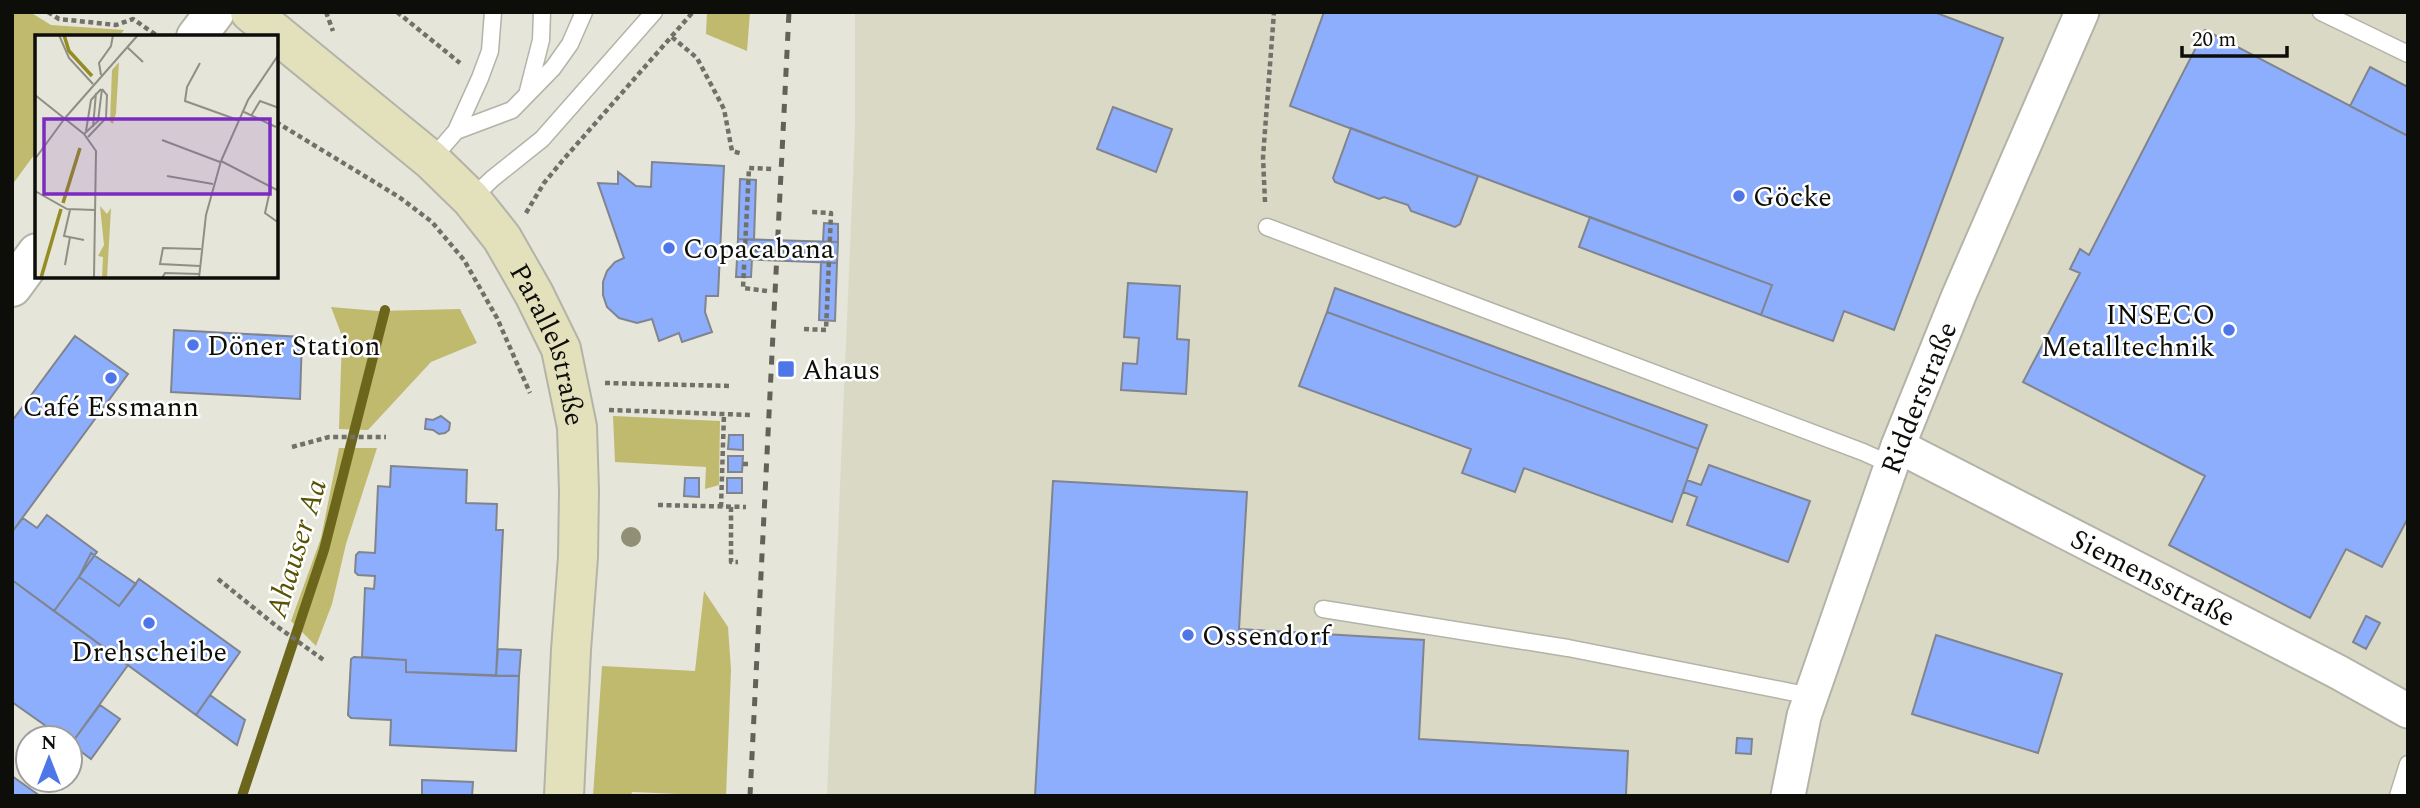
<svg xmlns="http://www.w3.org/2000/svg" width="2420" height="808" viewBox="0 0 2420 808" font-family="Spectral,serif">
<rect width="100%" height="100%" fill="#e5e5d9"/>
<path fill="#dad9c6" d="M 855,12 L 2408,12 L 2408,796 L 827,796 L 855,129 Z"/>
<path fill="#c0ba6e" d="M 12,12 L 30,12 L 51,25 L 124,30 L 119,37 L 37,37 L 37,151 L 12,185 Z
M 707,12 L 750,12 L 747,51 L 706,34 Z
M 331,307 L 378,311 L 460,309 L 477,343 L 431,362 L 368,430 L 339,429 L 342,336 Z
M 613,416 L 720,421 L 719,485 L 705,489 L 706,467 L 615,462 Z
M 339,448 L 377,448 L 346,544 L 332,604 L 316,646 L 291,621 L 321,538 Z
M 704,591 L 728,627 L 731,670 L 726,796 L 632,792 L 631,796 L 593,796 L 602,666 L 695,671 Z"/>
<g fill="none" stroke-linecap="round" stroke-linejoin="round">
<path stroke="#6c661c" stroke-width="10" d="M 242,796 L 324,550 L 385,310"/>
</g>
<path fill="#8daefd" stroke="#80848e" stroke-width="2" d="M 1324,12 L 1934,12 L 2003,38 L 1894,330 L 1844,311 L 1833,341 L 1761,315 L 1772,285 L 1290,106 Z
M 2205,30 L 2408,136 L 2408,518 L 2382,567 L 2346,549 L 2310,618 L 2169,545 L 2205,476 L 2023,382 L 2080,273 L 2070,269 L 2080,249 L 2089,255 Z
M 2370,67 L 2408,87 L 2408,136 L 2350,106 Z
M 1113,107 L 1172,129 L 1156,172 L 1097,149 Z
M 1351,128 L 1478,176 L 1460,224 L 1455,227 L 1411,211 L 1408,205 L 1384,197 L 1379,199 L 1335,182 L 1333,178 Z
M 652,162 L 724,166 L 718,296 L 706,296 L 705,312 L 712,332 L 682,342 L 679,333 L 659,341 L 652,319 L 637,323 L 619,318 L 607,307 L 603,295 L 603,282 L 607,271 L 615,262 L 624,258 L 598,183 L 618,184 L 618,172 L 636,186 L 651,187 Z
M 740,179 L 756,180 L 754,240 L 738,239 Z
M 1590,217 L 1772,285 L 1761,315 L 1579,247 Z
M 824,223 L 838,224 L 838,242 L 823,242 Z
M 738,239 L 838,242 L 837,263 L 737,259 Z
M 737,259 L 752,259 L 751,277 L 736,277 Z
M 821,262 L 837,263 L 835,321 L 819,320 Z
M 1128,283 L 1180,286 L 1177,339 L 1189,340 L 1186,394 L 1121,390 L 1123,363 L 1137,364 L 1139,338 L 1124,337 Z
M 1335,288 L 1707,425 L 1698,449 L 1327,312 Z
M 1327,312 L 1698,449 L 1672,522 L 1524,468 L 1515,492 L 1462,473 L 1471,449 L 1299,386 Z
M 174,330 L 302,337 L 300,399 L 171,392 Z
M 75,336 L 128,374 L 12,532 L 12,421 Z
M 441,416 L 450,423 L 449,430 L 445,433 L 439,434 L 433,430 L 425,429 L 426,419 L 433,420 Z
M 729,435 L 743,435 L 743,450 L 728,449 Z
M 728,456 L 743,456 L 742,472 L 728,472 Z
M 1709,465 L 1810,501 L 1788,562 L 1687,525 L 1697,497 L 1683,492 L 1687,480 L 1701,485 Z
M 391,466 L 467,470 L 466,503 L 497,504 L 496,530 L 503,530 L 496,676 L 406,672 L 406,660 L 362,657 L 365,588 L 374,589 L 375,576 L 358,575 L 355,572 L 356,555 L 359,552 L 375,553 L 378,486 L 390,487 Z
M 685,478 L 699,478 L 699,497 L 684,496 Z
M 727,478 L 742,478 L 742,493 L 727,493 Z
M 1053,481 L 1247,492 L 1239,629 L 1424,640 L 1419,739 L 1628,751 L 1626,795 L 1637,796 L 1035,796 Z
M 47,515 L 97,552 L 54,611 L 12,580 L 12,532 L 23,518 L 37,528 Z
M 91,553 L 136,584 L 119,606 L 79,577 Z
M 79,577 L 119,606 L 139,579 L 240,652 L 196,715 L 54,611 Z
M 12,580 L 128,665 L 71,744 L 70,738 L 63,738 L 12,702 Z
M 2366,616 L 2380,623 L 2366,649 L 2353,642 Z
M 1936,635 L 2062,674 L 2038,753 L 1912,714 Z
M 498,649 L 521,650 L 519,676 L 496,676 Z
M 354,657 L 406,660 L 406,672 L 519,676 L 516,751 L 390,745 L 391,720 L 351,718 L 348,715 L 351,659 Z
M 210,695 L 245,720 L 237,745 L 196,715 Z
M 100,705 L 120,719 L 91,759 L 71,744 Z
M 1737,738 L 1752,739 L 1751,754 L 1736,753 Z
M 12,776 L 40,796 L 12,796 Z
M 422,780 L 473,782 L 472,796 L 422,796 Z"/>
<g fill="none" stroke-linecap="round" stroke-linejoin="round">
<defs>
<path id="service" d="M 2321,12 L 2408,54
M 528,91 L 541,40 L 542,12
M 456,131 L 512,110 L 553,68 L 570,44 L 584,12
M 431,160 L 456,131 L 480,78 L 490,51 L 493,12
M 471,199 L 492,179 L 542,139 L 654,12
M 1267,227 L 1863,452 L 1892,465
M 1323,609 L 1568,648 L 1811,696
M 2398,796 L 2408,764"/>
<g id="minor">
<path id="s1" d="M 1898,446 L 2338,672 L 2408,711"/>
<path id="s2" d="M 1788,796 L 1804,716 L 1898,446 L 1959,295 L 2082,12"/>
</g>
<path id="tertiary" d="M 196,37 L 215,12
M 12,287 L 37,253"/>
<g id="secondary">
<path id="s3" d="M 250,12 L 431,160 L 471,199 L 502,238 L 534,294 L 561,349 L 577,427 L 579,491 L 578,557 L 571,650 L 564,796"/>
</g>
</defs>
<use href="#service" stroke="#b3b3a8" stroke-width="19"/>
<use href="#minor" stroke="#b3b3a8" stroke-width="37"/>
<use href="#tertiary" stroke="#b3b3a8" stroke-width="42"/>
<use href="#secondary" stroke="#b3b3a8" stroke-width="42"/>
<path stroke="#717169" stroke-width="4.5" stroke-dasharray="5 3.5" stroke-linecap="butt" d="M 48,12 L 59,19 L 116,25 L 133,19 L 159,37
M 326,12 L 333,31
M 397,12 L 460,63
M 672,37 L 697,58 L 724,109 L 732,151 L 743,154
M 276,122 L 399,197 L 432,222 L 464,260 L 497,318 L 530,393
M 1265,202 L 1263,157 L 1274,12
M 526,213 L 544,183 L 563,160 L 693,12
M 767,291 L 743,288 L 749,168 L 774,169
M 804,329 L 826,330 L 831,213 L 810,212
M 605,383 L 732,386
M 609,410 L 751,415
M 292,447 L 329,437 L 386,437
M 743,464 L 749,464
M 658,505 L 746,507
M 721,507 L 724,414
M 731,507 L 731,562 L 738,562
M 218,579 L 275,625 L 325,661"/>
<use href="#service" stroke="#fff" stroke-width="16"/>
<use href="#minor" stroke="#fff" stroke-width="33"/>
<use href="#tertiary" stroke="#fff" stroke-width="38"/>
<use href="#secondary" stroke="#e3e0bc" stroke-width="38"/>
<path stroke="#62625a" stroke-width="5" stroke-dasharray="9 9" stroke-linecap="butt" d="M 750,796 L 789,12"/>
<path stroke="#717169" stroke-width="4.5" stroke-dasharray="5 3.5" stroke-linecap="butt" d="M 745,249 L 830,253"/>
</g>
<circle fill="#929074" cx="631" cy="537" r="10"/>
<g fill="#4f76e9" stroke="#fff" stroke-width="2.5">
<circle cx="1739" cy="196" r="7"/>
<circle cx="669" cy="248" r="7"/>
<circle cx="2229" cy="330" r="7"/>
<circle cx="193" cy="345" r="7"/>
<rect x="777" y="360" width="18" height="18" rx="3.5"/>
<circle cx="111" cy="378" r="7"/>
<circle cx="149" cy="623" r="7"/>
<circle cx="1188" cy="635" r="7"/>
</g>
<g text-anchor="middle" stroke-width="5" stroke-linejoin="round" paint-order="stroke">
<g font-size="28" fill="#0d0d09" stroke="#fff" text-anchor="start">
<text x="1753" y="206">Göcke</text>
<text x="683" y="258">Copacabana</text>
<text x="2215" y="324" text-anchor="end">INSECO<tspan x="2215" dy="32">Metalltechnik</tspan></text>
<text x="207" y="355">Döner Station</text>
<text x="802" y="379">Ahaus</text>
<text x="111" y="416" text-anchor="middle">Café Essmann</text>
<text x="1202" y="645">Ossendorf</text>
<text x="149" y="661" text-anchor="middle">Drehscheibe</text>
</g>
<g font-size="28" fill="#0d0d09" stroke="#fff">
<text dy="10" stroke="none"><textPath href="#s3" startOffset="457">Parallelstraße</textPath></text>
<text dy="10" stroke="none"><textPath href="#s2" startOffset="420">Ridderstraße</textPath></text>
<text dy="10" stroke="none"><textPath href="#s1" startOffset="287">Siemensstraße</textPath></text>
</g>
<g font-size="30" font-style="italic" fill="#595203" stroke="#fff">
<text transform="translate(296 548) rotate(-73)" y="10">Ahauser Aa</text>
</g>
</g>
<g transform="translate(35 35)">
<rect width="243" height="243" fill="#e5e5d9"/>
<path d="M 84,27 L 81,78 L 78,89 L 75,87 L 77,35 ZM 65,171 L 72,179 L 76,173 L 72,243 L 67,243 L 68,222 L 63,221 L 69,210 Z" fill="#c0ba6e"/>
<path fill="none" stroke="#958c24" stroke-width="3.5" d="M 29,0 L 34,16 L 57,41M 28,168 L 45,113M 6,243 L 26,174"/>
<path fill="none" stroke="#8f8f86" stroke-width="2" d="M 24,0 L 34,23 L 58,49M 92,12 L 108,27M 165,28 L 152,52 L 150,66 L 203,85M 66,40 L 64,28 L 76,11 L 78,0M 0,60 L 49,99 L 61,116 L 59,243M 207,76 L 241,92M 216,81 L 225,66 L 244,73M 30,83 L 103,0M 58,92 L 61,58M 51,96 L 56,65 L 66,54M 49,99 L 63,86 L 67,54M 53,102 L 71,83 L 72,60 L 67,54M 127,105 L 185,127M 0,124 L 30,83M 186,126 L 244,156M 132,141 L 178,149M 236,151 L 230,178 L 244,188M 0,156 L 32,174 L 60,175M 35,175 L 29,201 L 49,205M 30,230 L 35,202M 165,231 L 125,229 L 128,213 L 166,214M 127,243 L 130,238 L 165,239M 164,243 L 171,180 L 186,126 L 213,65 L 244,19"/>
<path fill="#7b2cbf" fill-opacity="0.15" stroke="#7b2cbf" stroke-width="3.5" d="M 9,84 L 235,84 L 235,159 L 9,159 Z"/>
<rect width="243" height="243" fill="none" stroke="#0d0d09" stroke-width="3.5"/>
</g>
<rect width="2420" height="808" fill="none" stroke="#0d0d09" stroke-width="28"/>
<g transform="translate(49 759)"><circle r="33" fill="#ffffff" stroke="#9e9e9d" stroke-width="2"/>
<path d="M0-5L12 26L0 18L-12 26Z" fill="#4f76e9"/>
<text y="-10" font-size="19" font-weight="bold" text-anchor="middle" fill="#0d0d09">N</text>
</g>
<path d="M2182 46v10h105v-10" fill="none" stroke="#0d0d09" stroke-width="3.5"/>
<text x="2192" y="46" font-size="21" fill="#0d0d09" stroke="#ffffff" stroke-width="5" paint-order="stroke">20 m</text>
</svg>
